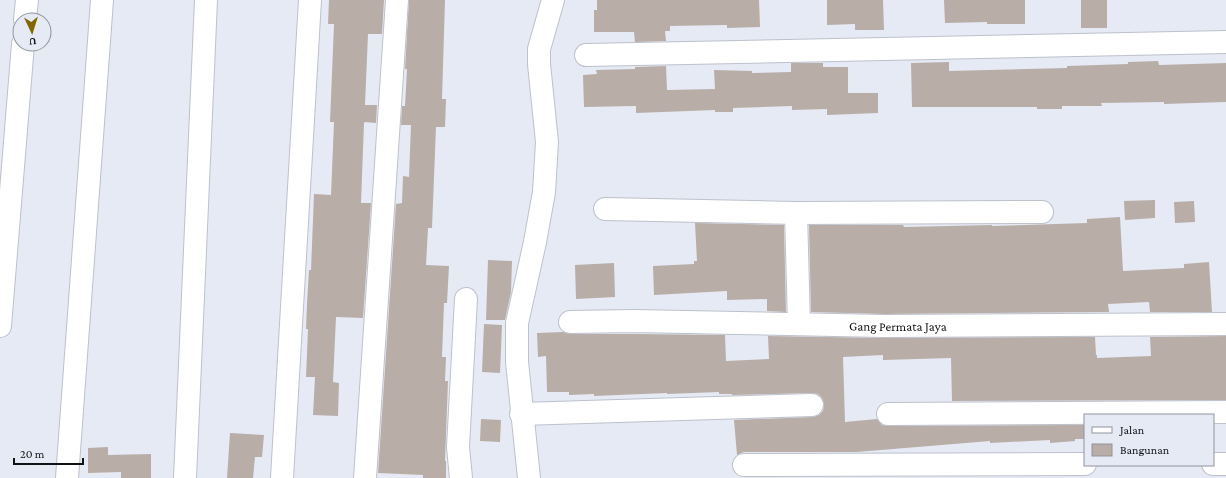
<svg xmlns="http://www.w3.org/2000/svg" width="1226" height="478" viewBox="0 0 1226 478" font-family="'Crimson Pro',serif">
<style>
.building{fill:#b9ada8}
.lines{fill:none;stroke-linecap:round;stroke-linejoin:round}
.minor-casing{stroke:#bcc1cb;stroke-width:24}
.minor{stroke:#fff;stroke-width:22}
.labels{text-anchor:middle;stroke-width:3;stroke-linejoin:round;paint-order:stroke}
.street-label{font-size:13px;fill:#101215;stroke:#e6eaf5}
</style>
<rect width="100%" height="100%" fill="#e6eaf5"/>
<path class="building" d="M329 0H384L382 34H368L365 105H377L376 123 365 122 364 123 361 203H371L363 318 336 317 333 382 339 383 338 416 313 415 315 377H306L308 329H306L307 304 309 270H311L314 194 331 195 334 122H330L334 24H328Z
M409 0H445L442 99H446L445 127H436L432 228H428L426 265 449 266 447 303H444L442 357H446L445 381H448L445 461H446V478H423V475L378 473 396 204 402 203 403 176 409 177 411 125H401L402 106H405L407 69H405Z
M597 0H759L760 27 727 28V25L670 26V31H665L666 41 635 42 634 32H594V10H597Z
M827 0H883L884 30H855V24L827 25Z
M944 0H1025V24H987V22L945 23Z
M1081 0H1107V28H1081Z
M1158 61 1159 65 1226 63V102L1164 104V102L1101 103 1102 106H1062V109H1037V107H912L911 63 949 62V71L1067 68V66L1128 64V62Z
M791 63H823V67H848V93H878V113L827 115V109L792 110V106L733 108V112H715V110L636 113V106L584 107 583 75 597 74 596 70 635 69V67L666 66 667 90 715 89 714 70 752 71V73L791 72Z
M1155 200V218L1125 220 1124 201Z
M1194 201 1195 222 1175 223 1174 202Z
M1120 217 1123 271 1184 268V264L1209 262 1212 312H1150L1149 302 1108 304 1109 312H1107L884 314 811 312 809 225H903L904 227 992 225V226L1087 223V219Z
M695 223 784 225 786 312 767 311V299L727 300V291L654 295 653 266 694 264V261H697Z
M488 260 512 261 511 292 505 320H486Z
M614 263 615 297 576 299 575 265Z
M484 324 502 325 500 373 482 372Z
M563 332 570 334H634L725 335 726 361 769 359 768 336 884 338 1095 337 1096 355H1097V358L1151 356 1150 337 1226 336V400L952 401 951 358 883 360V355L843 357 845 422 877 419 882 425 888 426 1085 425V439H1075V441L1050 443V440L990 443V441L857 452H744L737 455 734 420 813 417 819 415 823 411 824 404 822 398 818 394 812 393 732 395V394H719V392L667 394V393L594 396V394L569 395V392H547L546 356 538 357 537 333Z
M481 419 501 420 500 442 480 441Z
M230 433 264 435 262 457H255L253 478H227Z
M108 447V455L151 454V478H121V472L88 473V448Z"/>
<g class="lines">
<defs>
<g id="minor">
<path d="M25 20 27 0"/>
<path d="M586 55 1226 42"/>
<path d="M605 209 796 213 1042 212"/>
<path d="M796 213 799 324"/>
<path id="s1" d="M570 322 634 321 884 326 1226 324"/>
<path d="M0 326 23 44"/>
<path d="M521 414 812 405"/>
<path d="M888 414 1226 412"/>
<path d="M1213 464H1226"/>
<path d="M744 465 1085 464"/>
<path d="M67 478 102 0"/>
<path d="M185 478 206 0"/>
<path d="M282 478 310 0"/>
<path d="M365 478 397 0"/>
<path d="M461 478 458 447 466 299"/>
<path d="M529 478 517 362V323L535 242 544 192 547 142 539 64V49L553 0"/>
</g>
</defs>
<use href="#minor" class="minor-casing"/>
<use href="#minor" class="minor"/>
</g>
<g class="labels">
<g class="street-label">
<text dy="5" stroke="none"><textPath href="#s1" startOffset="328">Gang Permata Jaya</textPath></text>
</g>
</g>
<rect x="1084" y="414" width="130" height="52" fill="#e6eaf5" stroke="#90949b"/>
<rect x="1092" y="427" width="20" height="6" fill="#ffffff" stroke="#90949b"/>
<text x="1120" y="434" font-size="12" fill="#101215">Jalan</text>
<rect x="1092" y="444" width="20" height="12" fill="#b9ada8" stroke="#90949b"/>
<text x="1120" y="454" font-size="12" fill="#101215">Bangunan</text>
<g transform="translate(32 32) rotate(176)"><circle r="19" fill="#e6eaf5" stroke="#90949b"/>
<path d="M0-3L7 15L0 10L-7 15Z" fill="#826700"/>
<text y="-6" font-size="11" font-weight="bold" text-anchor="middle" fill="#101215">U</text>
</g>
<path d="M14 458v6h69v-6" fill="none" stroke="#101215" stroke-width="2"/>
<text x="20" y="458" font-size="12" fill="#101215" stroke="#e6eaf5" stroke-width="3" paint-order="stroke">20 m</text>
</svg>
